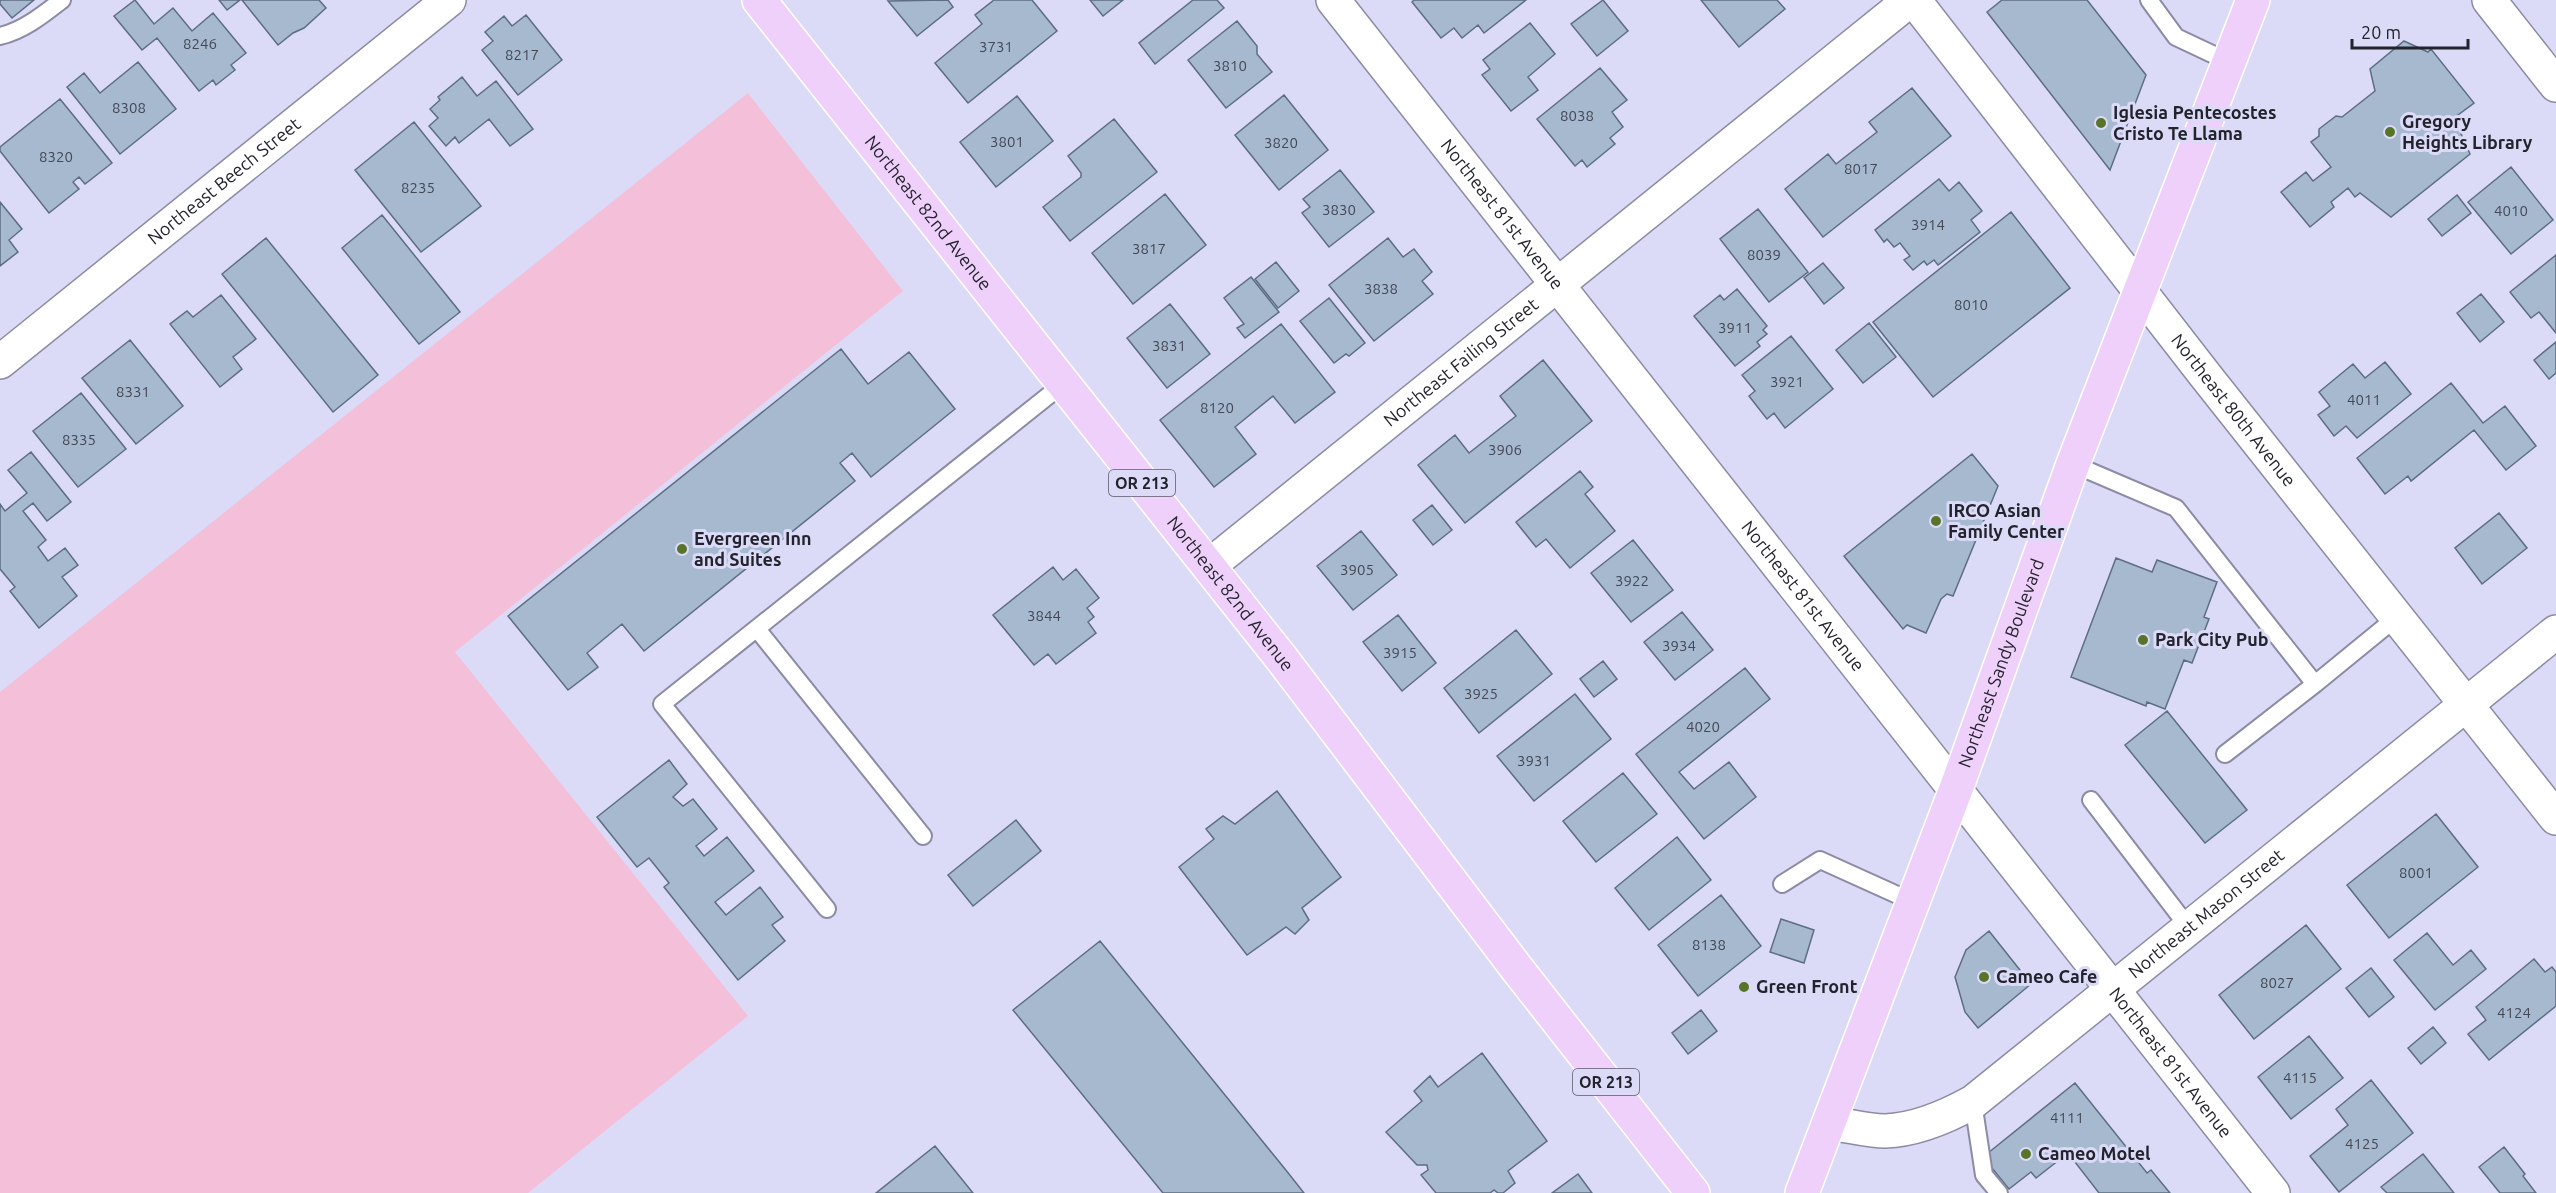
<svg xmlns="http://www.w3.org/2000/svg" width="2556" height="1193" viewBox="0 0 2556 1193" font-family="Ubuntu,sans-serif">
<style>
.green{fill:#f4c0d9}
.building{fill:#a6b9cf;stroke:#5d6e83;stroke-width:1.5}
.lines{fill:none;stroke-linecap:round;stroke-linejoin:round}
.lane-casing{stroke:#8b8ba5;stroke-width:20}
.street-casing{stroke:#8b8ba5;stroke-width:36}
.primary-casing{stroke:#fff;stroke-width:36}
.lane{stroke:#fff;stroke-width:16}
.street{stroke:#fff;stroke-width:33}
.primary{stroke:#eed0fa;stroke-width:33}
.poi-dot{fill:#587429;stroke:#dbdbf8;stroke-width:2}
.labels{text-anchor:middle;stroke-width:6;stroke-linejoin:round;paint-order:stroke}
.number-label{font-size:15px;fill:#444856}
.shield{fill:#dbdbf8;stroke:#5a5a6a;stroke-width:1.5}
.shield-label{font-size:16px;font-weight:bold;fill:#23232d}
.poi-label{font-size:18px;font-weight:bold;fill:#23232d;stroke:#dbdbf8;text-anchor:start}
.street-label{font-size:18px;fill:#23232d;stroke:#dbdbf8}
</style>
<rect width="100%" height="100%" fill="#dbdbf8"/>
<path class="green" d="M748 93 903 291 455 652 748 1016 528 1193H0V692Z"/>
<path class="building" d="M0 0H34L12 18 0 4Z
M135 0 154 24 173 8 192 31 213 13 246 53 231 65 235 70 216 85 213 80 199 91 157 38 142 50 114 16Z
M219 0H240L227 10Z
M242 0H319L326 8 304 28 293 33 278 45Z
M948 0 953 7 917 36 888 1Z
M994 0H1032L1057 31 968 103 935 63 982 24 975 15Z
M1090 0H1123L1103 16Z
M1193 0H1217L1224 8 1155 64 1139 43Z
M1414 0H1526L1484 33 1478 25 1462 38 1454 28 1441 38 1412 2Z
M1603 0 1628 31 1597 56 1571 24Z
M1701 0H1777L1785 9 1739 47Z
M2002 0H2087L2146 75 2110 170 1987 12Z
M526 15 562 60 518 95 482 50 493 41 485 32 504 16 512 26Z
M1237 21 1257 46V54L1272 72 1226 108 1188 60Z
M1530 23 1555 54 1528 77 1538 90 1511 111 1482 75 1490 69 1483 60Z
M2404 41 2428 52 2431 49 2474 103 2454 118 2470 154 2391 217 2360 193 2355 197 2348 188 2331 202 2334 207 2310 227 2281 192 2306 172 2313 181 2331 167 2311 142 2319 136V129L2336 116 2342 117 2375 91 2370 69Z
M138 62 176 109 120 154 67 87 84 73 100 93Z
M1600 68 1627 100 1612 112 1623 127 1610 138 1615 144 1587 167 1582 160 1575 166 1537 119Z
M462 77 477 96 496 81 533 129 510 146 489 119 459 143 455 137 446 146 429 126 438 118 430 109 440 100 438 97Z
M1912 88 1951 136 1823 237 1785 189 1828 154 1836 164 1877 132 1869 122Z
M1284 95 1328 150 1279 190 1235 135Z
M1017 96 1053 141 996 187 960 142Z
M60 99 112 163 85 184 79 177 73 182 79 189 49 213 0 151V147Z
M1114 119 1157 172 1070 241 1043 207 1081 177V173L1068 156Z
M414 122 481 206 421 252 355 170Z
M2511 167 2553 220 2511 254 2468 202Z
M1340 170 1374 212 1329 247 1302 213 1310 207 1303 199Z
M1939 179 1949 191 1959 182 1982 211 1971 220 1980 232 1938 265 1934 260 1927 265 1924 261 1913 270 1904 260 1910 256 1900 243 1894 247 1887 239 1884 242 1875 230Z
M1165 194 1206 245 1133 304 1092 253Z
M2457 195 2471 213 2442 236 2428 219Z
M0 202 22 229 9 240 18 252 0 266Z
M1758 209 1808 272 1769 302 1720 239Z
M2011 212 2070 288 1933 397 1873 322Z
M382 215 460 312 419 344 342 248Z
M266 238 378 375 333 412 222 274Z
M1388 238 1403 257 1414 249 1432 272 1422 281 1433 294 1374 341 1329 285Z
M2556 255V333L2539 312 2531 318 2510 292Z
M1276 262 1299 291 1278 308 1255 279Z
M1823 263 1844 288 1824 304 1804 278Z
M1251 277 1279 312 1245 338 1237 328 1244 324 1224 298Z
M1737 289 1767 326 1763 330 1767 334 1757 342 1760 346 1735 366 1694 316 1720 295 1724 300Z
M2481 294 2504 322 2480 342 2457 313Z
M221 295 256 339 233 357 242 369 220 387 170 324 187 311 193 317Z
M1329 298 1365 343 1349 356 1346 354 1334 363 1300 321Z
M1170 304 1210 354 1167 388 1127 338Z
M1869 323 1896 357 1863 383 1836 350Z
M1281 324 1335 392 1295 423 1273 396 1235 427 1256 454 1214 487 1160 420Z
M1791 336 1833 389 1785 428 1774 413 1767 419 1749 396 1755 391 1742 375Z
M130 340 183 406 136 444 82 378Z
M2556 342V373L2549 379 2534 360Z
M841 349 868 384 909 352 955 409 871 477 852 453 840 463 855 481 644 651 622 624 587 653 598 667 568 690 508 616Z
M1543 360 1592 421 1465 523 1418 465 1455 435 1469 453 1516 416 1500 396Z
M2385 362 2411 394 2357 438 2346 426 2334 436 2318 415 2330 406 2319 392 2353 364 2365 378Z
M2451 383 2483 423 2505 406 2536 446 2506 470 2474 430 2411 481 2408 476 2385 494 2357 458Z
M81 393 126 449 78 487 33 431Z
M31 452 71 502 47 521 33 503 23 511 46 540 38 547 48 561 65 548 78 565 62 577 77 596 39 628 10 591 15 587 0 569V504L5 511 27 493 8 470Z
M1972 454 1998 486 1953 596 1947 594 1941 599 1926 633 1907 625 1903 629 1844 556Z
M1580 471 1593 487 1585 494 1615 531 1570 568 1546 539 1536 547 1516 522Z
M1432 505 1452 530 1433 545 1413 520Z
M2499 513 2527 548 2482 584 2455 548Z
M1361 531 1397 575 1353 610 1317 566Z
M1633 540 1673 590 1631 622 1591 573Z
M2116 558 2152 572 2157 560 2217 582 2204 617 2209 619 2192 663 2184 660 2165 709 2147 702 2146 706 2071 677Z
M1053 567 1063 580 1076 569 1099 598 1087 608 1094 617 1088 622 1096 633 1056 664 1048 654 1034 665 993 615Z
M1682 612 1713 650 1675 680 1644 642Z
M1398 615 1436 663 1402 691 1363 642Z
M1516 630 1552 674 1479 733 1444 688Z
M1603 661 1617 679 1594 697 1580 679Z
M1745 668 1770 699 1679 772 1694 789 1729 762 1756 797 1704 839 1636 754Z
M1575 694 1611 739 1534 801 1497 756Z
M2167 711 2247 810 2205 843 2125 745Z
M669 760 687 784 673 797 683 806 693 799 717 829 696 846 704 856 727 837 754 871 715 902 726 915 760 887 783 917 772 925 785 941 738 980 664 887 669 883 649 858 637 867 597 817Z
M1623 773 1657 814 1596 862 1563 821Z
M1277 791 1341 877 1302 908 1309 920 1295 934 1286 927 1247 955 1179 867 1214 839 1206 829 1223 816 1235 824Z
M2436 814 2478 867 2389 938 2347 885Z
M1016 820 1041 851 973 906 948 875Z
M1677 837 1711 880 1649 930 1615 888Z
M1721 895 1761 946 1698 996 1658 945Z
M1781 919 1814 930 1804 963 1770 952Z
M2306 925 2341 969 2254 1039 2219 995Z
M1989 931 2031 984 1978 1028 1965 1012 1955 977 1966 950Z
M2427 933 2453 965 2471 950 2486 969 2435 1010 2394 960Z
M1100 941 1285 1169 1304 1193H1163L1013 1010Z
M2534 959 2545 972 2552 967 2556 972V1006L2489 1060 2468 1034 2486 1020 2476 1007Z
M2371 968 2394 997 2369 1017 2346 988Z
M1701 1010 1717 1031 1688 1054 1672 1033Z
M2433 1027 2446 1043 2421 1064 2408 1048Z
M2309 1036 2343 1078 2291 1119 2258 1077Z
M1482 1053 1547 1141 1508 1171 1515 1183 1503 1193H1498L1494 1190 1490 1193H1436L1421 1175 1428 1170 1427 1165H1417L1386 1132 1422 1101 1414 1091 1430 1076 1438 1087Z
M2371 1080 2413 1133 2339 1192 2310 1156 2348 1125 2336 1109Z
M2075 1083 2147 1173 2151 1170 2170 1193H2099L2068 1153 2036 1178 2031 1172 2009 1189 1983 1157Z
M935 1146 973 1193H876Z
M2504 1147 2525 1174 2523 1176 2536 1193H2500L2479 1167Z
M2423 1154 2454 1193H2387L2381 1187Z
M1578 1174 1592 1193H1552Z"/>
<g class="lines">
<defs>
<path id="lane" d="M2149 0 2176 37 2229 62
M0 36C23 31 44 14 62 0
M2073 464 2176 508 2315 684 2225 754
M757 629 923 836
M2315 684 2397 617
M2091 800 2189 928
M1782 884 1820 860 1913 902
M827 909 662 704 1063 384
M1973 1102 1984 1175 1999 1193"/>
<g id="street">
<path id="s1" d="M1333 0 2273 1193"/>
<path id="s2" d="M1914 0 2205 375 2556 818"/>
<path d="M2489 0 2556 85"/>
<path id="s3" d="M0 362 449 0"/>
<path id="s4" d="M1209 566 1910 0"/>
<path id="s5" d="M1829 1123C1847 1125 1867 1131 1885 1131 1916 1130 1946 1117 1973 1102L2556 632"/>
</g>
<g id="primary">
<path id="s6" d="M759 0 1282 659 1518 970 1693 1193"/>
<path id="s7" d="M1802 1193 1956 789 2073 464 2253 0"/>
</g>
</defs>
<use href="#lane" class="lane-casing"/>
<use href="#street" class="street-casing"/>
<use href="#primary" class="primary-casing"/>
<use href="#lane" class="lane"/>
<use href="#street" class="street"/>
<use href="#primary" class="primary"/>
</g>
<g class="poi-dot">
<circle cx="2101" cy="123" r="6"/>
<circle cx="2390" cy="132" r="6"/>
<circle cx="1936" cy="521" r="6"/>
<circle cx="682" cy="549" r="6"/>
<circle cx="2143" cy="640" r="6"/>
<circle cx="1984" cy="977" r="6"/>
<circle cx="1744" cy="987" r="6"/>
<circle cx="2026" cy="1154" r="6"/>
</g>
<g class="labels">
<g class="number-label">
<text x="200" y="49">8246</text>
<text x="996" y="52">3731</text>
<text x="522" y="60">8217</text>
<text x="1230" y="71">3810</text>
<text x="129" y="113">8308</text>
<text x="1577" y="121">8038</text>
<text x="1007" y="147">3801</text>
<text x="1281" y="148">3820</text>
<text x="56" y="162">8320</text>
<text x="1861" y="174">8017</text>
<text x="418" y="193">8235</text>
<text x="1339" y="215">3830</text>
<text x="2511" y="216">4010</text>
<text x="1928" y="230">3914</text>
<text x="1149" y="254">3817</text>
<text x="1764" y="260">8039</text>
<text x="1381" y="294">3838</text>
<text x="1971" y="310">8010</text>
<text x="1735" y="333">3911</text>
<text x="1169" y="351">3831</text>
<text x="1787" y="387">3921</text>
<text x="133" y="397">8331</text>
<text x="2364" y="405">4011</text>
<text x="1217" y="413">8120</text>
<text x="79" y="445">8335</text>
<text x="1505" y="455">3906</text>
<text x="1357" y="575">3905</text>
<text x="1632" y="586">3922</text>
<text x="1044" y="621">3844</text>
<text x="1679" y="651">3934</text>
<text x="1400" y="658">3915</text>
<text x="1481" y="699">3925</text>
<text x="1703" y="732">4020</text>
<text x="1534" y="766">3931</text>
<text x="2416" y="878">8001</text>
<text x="1709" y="950">8138</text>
<text x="2277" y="988">8027</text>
<text x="2514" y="1018">4124</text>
<text x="2300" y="1083">4115</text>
<text x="2067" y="1123">4111</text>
<text x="2362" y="1149">4125</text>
</g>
<g class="shield">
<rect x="1109" y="470" width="66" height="26" rx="4.5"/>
<rect x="1573" y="1069" width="66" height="26" rx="4.5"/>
</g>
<g class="shield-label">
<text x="1142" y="489">OR 213</text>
<text x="1606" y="1088">OR 213</text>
</g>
<g class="poi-label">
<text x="2113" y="119">Iglesia Pentecostes<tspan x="2113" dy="21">Cristo Te Llama</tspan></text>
<text x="2402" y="128">Gregory<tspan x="2402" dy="21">Heights Library</tspan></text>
<text x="1948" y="517">IRCO Asian<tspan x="1948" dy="21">Family Center</tspan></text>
<text x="694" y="545">Evergreen Inn<tspan x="694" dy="21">and Suites</tspan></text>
<text x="2155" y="646">Park City Pub</text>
<text x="1996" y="983">Cameo Cafe</text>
<text x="1756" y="993">Green Front</text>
<text x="2038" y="1160">Cameo Motel</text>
</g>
<g class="street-label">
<text dy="6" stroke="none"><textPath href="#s3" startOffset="288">Northeast Beech Street</textPath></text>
<text dy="6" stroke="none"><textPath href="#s6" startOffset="272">Northeast 82nd Avenue</textPath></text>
<text dy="6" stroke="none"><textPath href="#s1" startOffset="273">Northeast 81st Avenue</textPath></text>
<text dy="6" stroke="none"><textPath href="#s4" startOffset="324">Northeast Failing Street</textPath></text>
<text dy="6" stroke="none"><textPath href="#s2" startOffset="520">Northeast 80th Avenue</textPath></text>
<text dy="6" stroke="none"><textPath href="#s6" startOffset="758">Northeast 82nd Avenue</textPath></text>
<text dy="6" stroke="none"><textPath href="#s1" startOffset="759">Northeast 81st Avenue</textPath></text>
<text dy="6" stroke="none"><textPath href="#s7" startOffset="566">Northeast Sandy Boulevard</textPath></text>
<text dy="6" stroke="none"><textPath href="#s5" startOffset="450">Northeast Mason Street</textPath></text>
<text dy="6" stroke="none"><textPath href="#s1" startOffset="1353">Northeast 81st Avenue</textPath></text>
</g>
</g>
<path d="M2352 39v9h116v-9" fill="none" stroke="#23232d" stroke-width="3"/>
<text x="2361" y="39" font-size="18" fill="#23232d" stroke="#dbdbf8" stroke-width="4.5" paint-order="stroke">20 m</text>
</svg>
